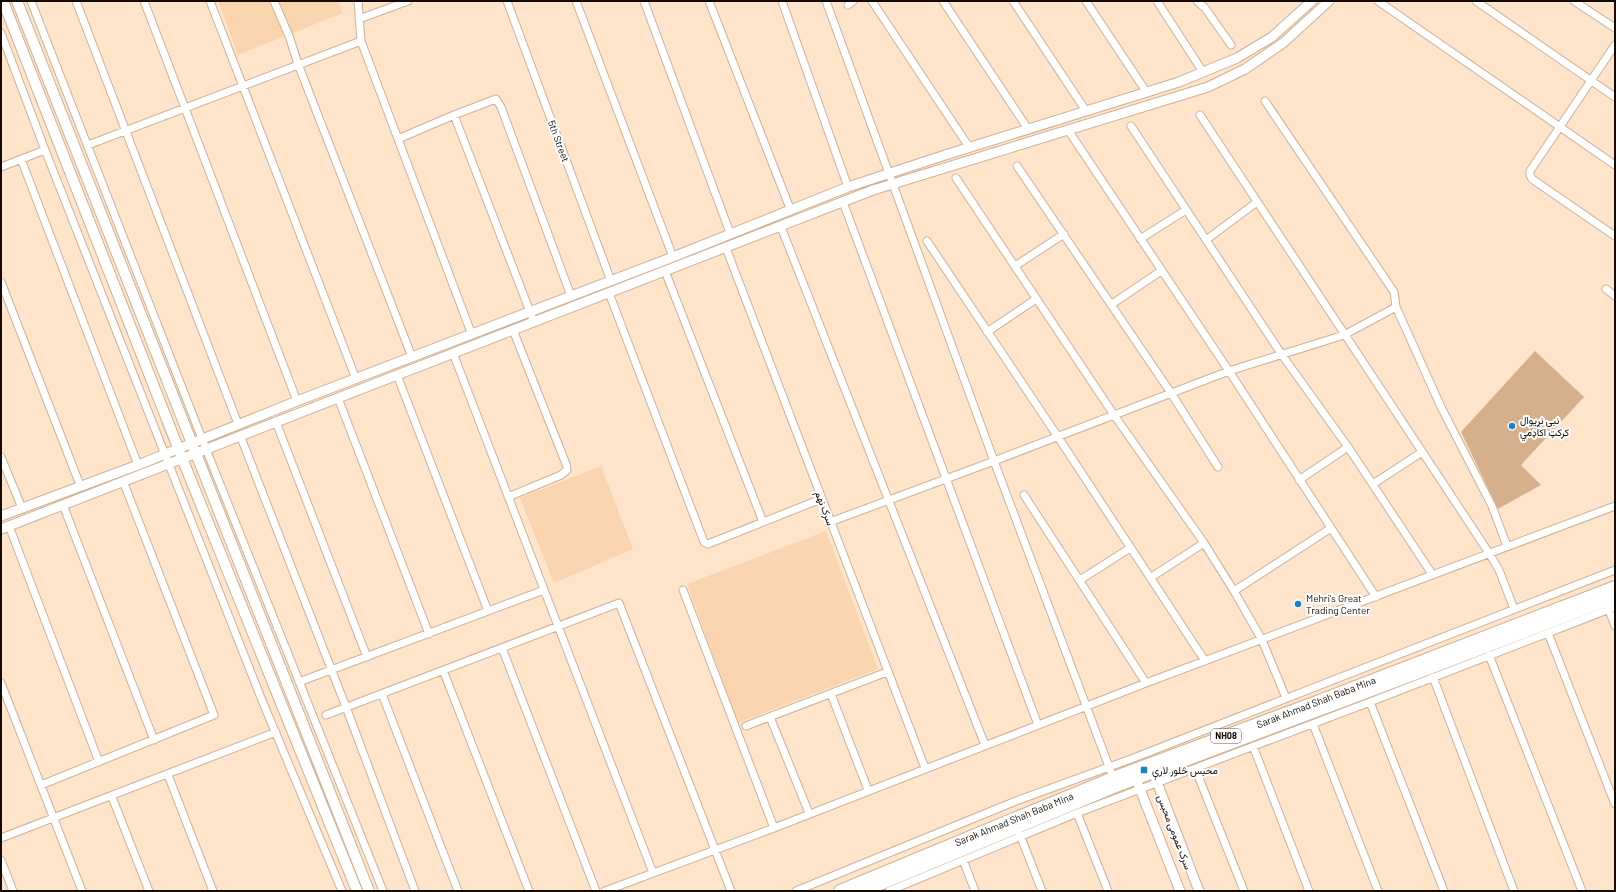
<svg xmlns="http://www.w3.org/2000/svg" width="1616" height="892" viewBox="0 0 1616 892" font-family="Barlow,Vazirmatn,sans-serif">
<style>
.built{fill:#fad4ae}
.green{fill:#d5b08b}
.lines{fill:none;stroke-linecap:round;stroke-linejoin:round}
.minor-casing{stroke:#cfb091;stroke-width:9}
.tertiary-casing{stroke:#cfb091;stroke-width:11}
.secondary-casing{stroke:#cfb091;stroke-width:12}
.trunk-casing{stroke:#cfb091;stroke-width:14}
.minor{stroke:#fff;stroke-width:7}
.tertiary{stroke:#fff;stroke-width:9}
.secondary{stroke:#fff;stroke-width:10}
.trunk{stroke:#fff;stroke-width:12}
.poi-dot{fill:#1b81cc;stroke:#fff;stroke-width:1.5}
.labels{text-anchor:middle;stroke-width:4;stroke-linejoin:round;paint-order:stroke}
.shield{fill:#fff;stroke:#5a544e;stroke-width:1}
.shield-label{font-size:9px;font-weight:bold;fill:#140a02}
.street-label{font-size:10px;fill:#140a02;stroke:#fff}
.poi-label{font-size:10px;fill:#140a02;stroke:#fff;text-anchor:start}
</style>
<rect width="100%" height="100%" fill="#fee4ca"/>
<path class="built" d="M218 1H338L343 13 238 55Z
M601 466 633 549 554 583 520 498Z
M826 531 878 669 738 723 687 584Z"/>
<path class="green" d="M1535 351 1584 397 1521 465 1541 485 1498 509 1461 432Z"/>
<g class="lines">
<defs>
<path id="minor" d="M31 1 206 449 383 891
M76 1 238 424
M144 1 297 401
M210 1 356 379
M274 1 289 36 298 64 412 357
M358 1 361 41 472 335
M507 1 611 281
M576 1 673 257
M644 1 730 233
M709 1 791 211
M782 1 848 187
M826 1 994 461 1114 780
M872 1 969 147
M943 1 1028 129
M1013 1 1086 111
M1086 1 1147 93
M1157 1 1203 72
M1197 1 1205 8 1231 45
M1378 1 1615 165
M1476 1 1615 97
M1574 1 1615 28
M848 5 853 1
M359 19 408 1
M1 33 45 150 261 698 342 891
M1615 45 1530 171V175L1532 179 1615 236
M1265 101 1394 292 1396 307 1441 407 1492 506 1507 546
M454 115 534 322
M1200 115 1489 553 1499 570 1514 609
M1131 126 1282 355 1348 447 1432 574
M1068 130 1229 371 1376 597
M398 139 454 115 496 99 501 107 571 296
M88 145 361 41
M21 159 138 465
M1017 166 1171 393 1218 467
M1 167 45 150
M956 178 1114 415 1204 543 1234 591 1262 640 1286 698
M843 202 1038 725
M781 227 985 745
M1140 239 1186 210
M1206 240 1257 202
M927 241 1058 437 1205 661
M726 248 925 768
M1015 266 1064 234
M665 271 763 522
M1 282 80 485
M1606 289 1615 296
M609 293 704 542 708 544 821 499
M1112 304 1161 271
M987 332 1036 299
M453 353 653 873
M397 375 488 611
M338 398 429 634
M276 422 367 657
M240 435 346 707 415 891
M1 457 22 508
M1299 480 1348 447
M1373 484 1422 452
M1024 495 1146 683
M508 497 561 475 567 470 566 464 513 330
M63 505 154 740
M830 522 994 461 1229 371 1344 335 1396 307
M9 526 99 762
M1150 578 1204 543
M1080 580 1130 548
M683 590 774 828
M1234 591 1331 528
M1607 605 1615 626
M1548 633 1615 804
M502 648 596 891
M1489 655 1582 891
M443 670 529 891
M1433 677 1514 891
M299 682 544 590
M1 683 82 891
M382 694 458 891
M831 694 868 790
M1370 702 1444 891
M326 715 619 603 731 891
M770 717 809 813
M1313 724 1378 891
M746 726 887 672
M1253 746 1309 891
M1195 768 1244 891
M168 775 213 891
M41 785 214 715 123 481
M112 797 149 891
M1077 813 1108 891
M1020 835 1042 891
M1 838 276 732
M1 860 13 891
M963 860 975 891
M605 891 774 828 1146 683 1615 506
M796 891 1016 801 1131 759 1615 570
M889 891 1077 813 1370 702 1615 607"/>
<path id="tertiary" d="M1 516 138 465 297 401 673 257 848 187 942 156 1179 82 1237 58 1272 37 1312 1
M1 529 873 190 1208 87 1245 69 1283 43 1329 1
M1153 772 1199 891
M1136 779 1180 891"/>
<path id="secondary" d="M3 1 182 458 357 891
M17 1 369 891"/>
<path id="trunk" d="M840 891 1113 778 1319 701 1615 587
M863 891 1116 786 1401 679 1615 597"/>
</defs>
<use href="#minor" class="minor-casing"/>
<use href="#tertiary" class="tertiary-casing"/>
<use href="#secondary" class="secondary-casing"/>
<use href="#trunk" class="trunk-casing"/>
<use href="#minor" class="minor"/>
<use href="#tertiary" class="tertiary"/>
<use href="#secondary" class="secondary"/>
<use href="#trunk" class="trunk"/>
</g>
<g class="poi-dot">
<circle cx="1512" cy="426" r="4"/>
<circle cx="1298" cy="604" r="4"/>
<rect x="1140" y="766" width="8" height="8" rx="2"/>
</g>
<g class="labels">
<rect class="shield" x="1211" y="729" width="30" height="14" rx="3"/>
<g class="shield-label">
<text x="1226" y="739">NH08</text>
</g>
<g class="street-label">
<text transform="translate(559 141) rotate(70)" y="4">5th Street</text>
<text transform="translate(825 508) rotate(69)" y="4">سرک نهم</text>
<text transform="translate(1316 702) rotate(-21)" y="4">Sarak Ahmad Shah Baba Mina</text>
<text transform="translate(1014 819) rotate(-22)" y="4">Sarak Ahmad Shah Baba Mina</text>
<text transform="translate(1175 832) rotate(69)" y="4">سرک عمومی محبس</text>
</g>
<g class="poi-label">
<text x="1520" y="424">نبی نړیوال<tspan x="1520" dy="12">کرکټ اکاډمي</tspan></text>
<text x="1306" y="602">Mehri's Great<tspan x="1306" dy="12">Trading Center</tspan></text>
<text x="1152" y="774">محبس څلور لارې</text>
</g>
</g>
<rect width="1616" height="892" fill="none" stroke="#140a02" stroke-width="4"/>
</svg>
